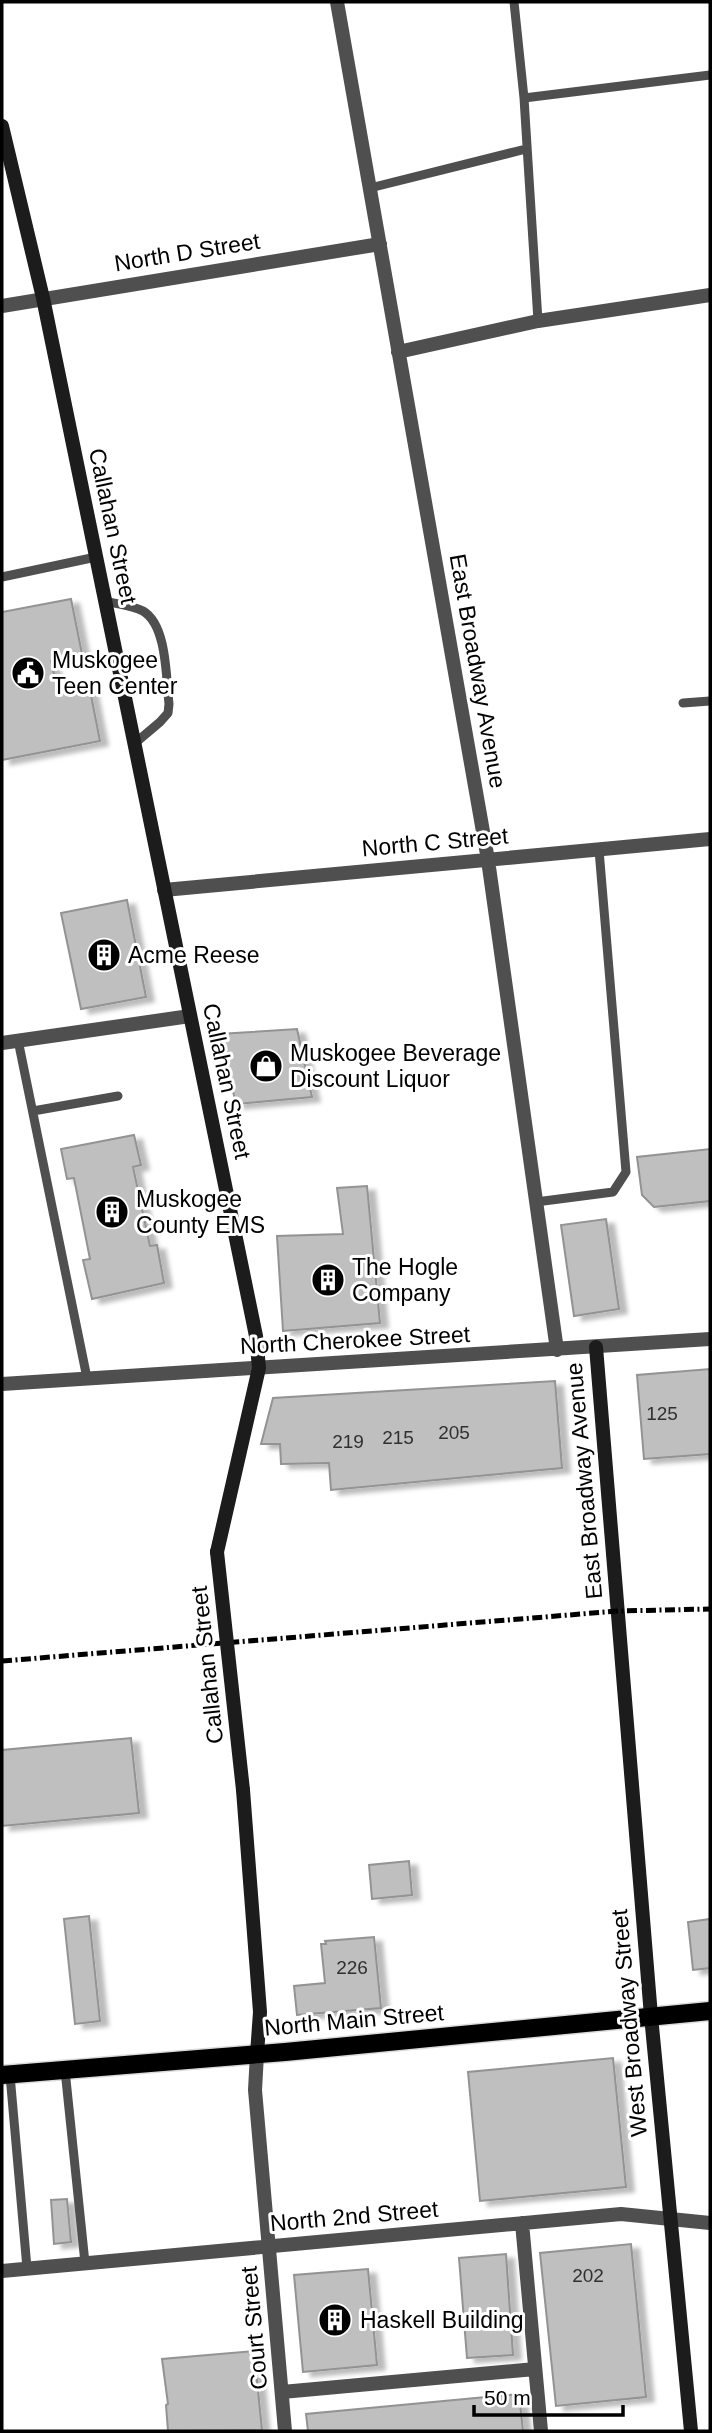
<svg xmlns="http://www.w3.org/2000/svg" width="712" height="2433" viewBox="0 0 712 2433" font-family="Helvetica,sans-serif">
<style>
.building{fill:#bfbfbf;stroke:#939393;stroke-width:2;filter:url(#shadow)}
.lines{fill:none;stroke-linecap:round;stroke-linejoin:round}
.primary-casing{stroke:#dbdbdb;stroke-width:21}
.lane{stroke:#4f4f4f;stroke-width:9}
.street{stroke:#4f4f4f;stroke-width:14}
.secondary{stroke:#1c1c1c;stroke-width:14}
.primary{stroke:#000;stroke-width:18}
.rail{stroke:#000;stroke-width:5;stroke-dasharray:10 3.5 2 3.5;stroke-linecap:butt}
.secondary-bridge{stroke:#1c1c1c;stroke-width:14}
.labels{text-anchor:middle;stroke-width:6;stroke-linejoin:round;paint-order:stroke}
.number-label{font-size:19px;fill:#303030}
.street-label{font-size:23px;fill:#000;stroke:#fff}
.poi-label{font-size:23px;fill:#000;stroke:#fff;text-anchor:start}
</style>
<defs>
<filter id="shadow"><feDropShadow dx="8" dy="4.5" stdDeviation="2" flood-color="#0004"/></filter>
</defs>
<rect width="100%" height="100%" fill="#fff"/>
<path class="building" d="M71 599 82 654 51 661 58 691 89 685 100 741 2 760V612Z
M127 900 146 997 81 1009 61 913Z
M297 1029 312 1097 236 1104 219 1034Z
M134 1135 141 1165 133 1167 150 1246 157 1245 164 1283 92 1299 83 1260 90 1259 74 1178 67 1179 61 1149Z
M710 1149V1201L654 1207 642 1195 637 1157Z
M367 1186 380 1323 283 1331 277 1236 343 1234 337 1188Z
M606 1219 619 1309 574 1316 561 1225Z
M710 1369V1454L644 1459 637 1375Z
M555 1381 562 1468 331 1490 329 1463 281 1464 280 1444H261L273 1398Z
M131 1738 139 1813 2 1826V1750Z
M409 1861 412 1895 372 1899 369 1865Z
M89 1916 100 2021 75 2024 64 1919Z
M710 1919V1968L693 1970 688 1922Z
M374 1937 381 2008 297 2015 294 1986 325 1983 321 1944H326L325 1941Z
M613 2058 626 2187 480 2201 468 2072Z
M67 2199 71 2242 54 2244 51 2200Z
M631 2244 646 2397 556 2406 540 2253Z
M506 2254 513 2355 467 2358 459 2258Z
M368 2269 377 2365 303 2372 294 2275Z
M254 2351 262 2430 168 2431 166 2405 168 2404 162 2359Z
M519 2394 523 2431H308L306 2414Z"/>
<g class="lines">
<defs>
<path id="primary" d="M2 2075 285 2052 710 2011"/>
</defs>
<use href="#primary" class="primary-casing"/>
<path class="lane" d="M514 2 524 98 538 321
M524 98 710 75
M370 188 526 149
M2 577 96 557
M105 601C116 604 132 605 143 611 167 625 166 677 169 704L168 713 160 722 134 744
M683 703 710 701
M18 1040 87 1378
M33 1111 118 1096
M536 1202 613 1192 626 1172 599 850
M65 2070 85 2263
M10 2075 27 2268"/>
<path class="street" d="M337 2 488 860 557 1350
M2 306 380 244
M398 352 538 321 710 295
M164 890 710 839
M2 1043 190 1016
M2 1384 710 1339
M257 2054 255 2090 285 2431
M522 2223 541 2431
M2 2271 621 2214 710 2223
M282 2392 535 2369"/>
<path class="secondary" d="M2 126 43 298 256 1336 259 1368 217 1552
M596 1347 651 2016 691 2431
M243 1790 260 2012 257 2054"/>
<use href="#primary" class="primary"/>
<path class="rail" d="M2 1661 618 1611 710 1609"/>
<path class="secondary-bridge" d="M217 1552 243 1790"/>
</g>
<defs>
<symbol id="civic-disc" viewBox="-11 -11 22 22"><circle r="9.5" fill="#000" stroke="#fff"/><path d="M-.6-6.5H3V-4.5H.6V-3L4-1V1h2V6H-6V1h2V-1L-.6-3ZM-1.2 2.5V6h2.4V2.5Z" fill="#fff"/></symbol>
<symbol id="building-disc" viewBox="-11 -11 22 22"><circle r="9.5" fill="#000" stroke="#fff"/><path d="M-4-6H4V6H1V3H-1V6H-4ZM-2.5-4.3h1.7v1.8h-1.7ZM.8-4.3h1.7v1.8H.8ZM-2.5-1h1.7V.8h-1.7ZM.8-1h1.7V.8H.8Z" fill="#fff"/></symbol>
<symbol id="shop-disc" viewBox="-11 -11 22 22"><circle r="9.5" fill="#000" stroke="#fff"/><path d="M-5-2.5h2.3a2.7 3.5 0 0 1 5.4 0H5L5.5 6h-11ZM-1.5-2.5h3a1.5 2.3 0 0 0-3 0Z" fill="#fff"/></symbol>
</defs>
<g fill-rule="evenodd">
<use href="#civic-disc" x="9" y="654" width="38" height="38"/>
<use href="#building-disc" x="85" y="936" width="38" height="38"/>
<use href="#shop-disc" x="247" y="1047" width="38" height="38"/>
<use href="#building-disc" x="93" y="1193" width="38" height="38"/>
<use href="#building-disc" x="309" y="1261" width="38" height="38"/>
<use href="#building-disc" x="316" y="2301" width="38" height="38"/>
</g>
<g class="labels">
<g class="number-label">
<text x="662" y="1420">125</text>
<text x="454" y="1439">205</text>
<text x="398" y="1444">215</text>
<text x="348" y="1448">219</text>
<text x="352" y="1974">226</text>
<text x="588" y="2282">202</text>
</g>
<g class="street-label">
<text transform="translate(187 252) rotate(-9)" y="8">North D Street</text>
<text transform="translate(113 526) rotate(78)" y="8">Callahan Street</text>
<text transform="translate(478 671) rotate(80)" y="8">East Broadway Avenue</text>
<text transform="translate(435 842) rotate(-5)" y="8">North C Street</text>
<text transform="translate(227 1081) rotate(78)" y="8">Callahan Street</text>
<text transform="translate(355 1340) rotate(-3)" y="8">North Cherokee Street</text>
<text transform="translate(584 1481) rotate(-95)" y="8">East Broadway Avenue</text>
<text transform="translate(207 1665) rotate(-96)" y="8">Callahan Street</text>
<text transform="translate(354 2020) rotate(-5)" y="8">North Main Street</text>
<text transform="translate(629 2023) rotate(-95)" y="8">West Broadway Street</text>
<text transform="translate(354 2216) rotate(-5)" y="8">North 2nd Street</text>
<text transform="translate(254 2328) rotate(-95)" y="8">Court Street</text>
</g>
<g class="poi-label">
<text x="52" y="668">Muskogee<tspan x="52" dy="26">Teen Center</tspan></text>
<text x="128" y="963">Acme Reese</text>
<text x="290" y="1061">Muskogee Beverage<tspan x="290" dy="26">Discount Liquor</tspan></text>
<text x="136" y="1207">Muskogee<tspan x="136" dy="26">County EMS</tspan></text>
<text x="352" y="1275">The Hogle<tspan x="352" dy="26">Company</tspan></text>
<text x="360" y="2328">Haskell Building</text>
</g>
</g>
<rect width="712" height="2433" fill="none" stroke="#000000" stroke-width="7"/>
<path d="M474 2405v10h149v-10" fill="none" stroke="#000000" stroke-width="3.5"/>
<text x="484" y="2405" font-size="21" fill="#000000" stroke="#ffffff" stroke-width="5" paint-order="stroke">50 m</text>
</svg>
